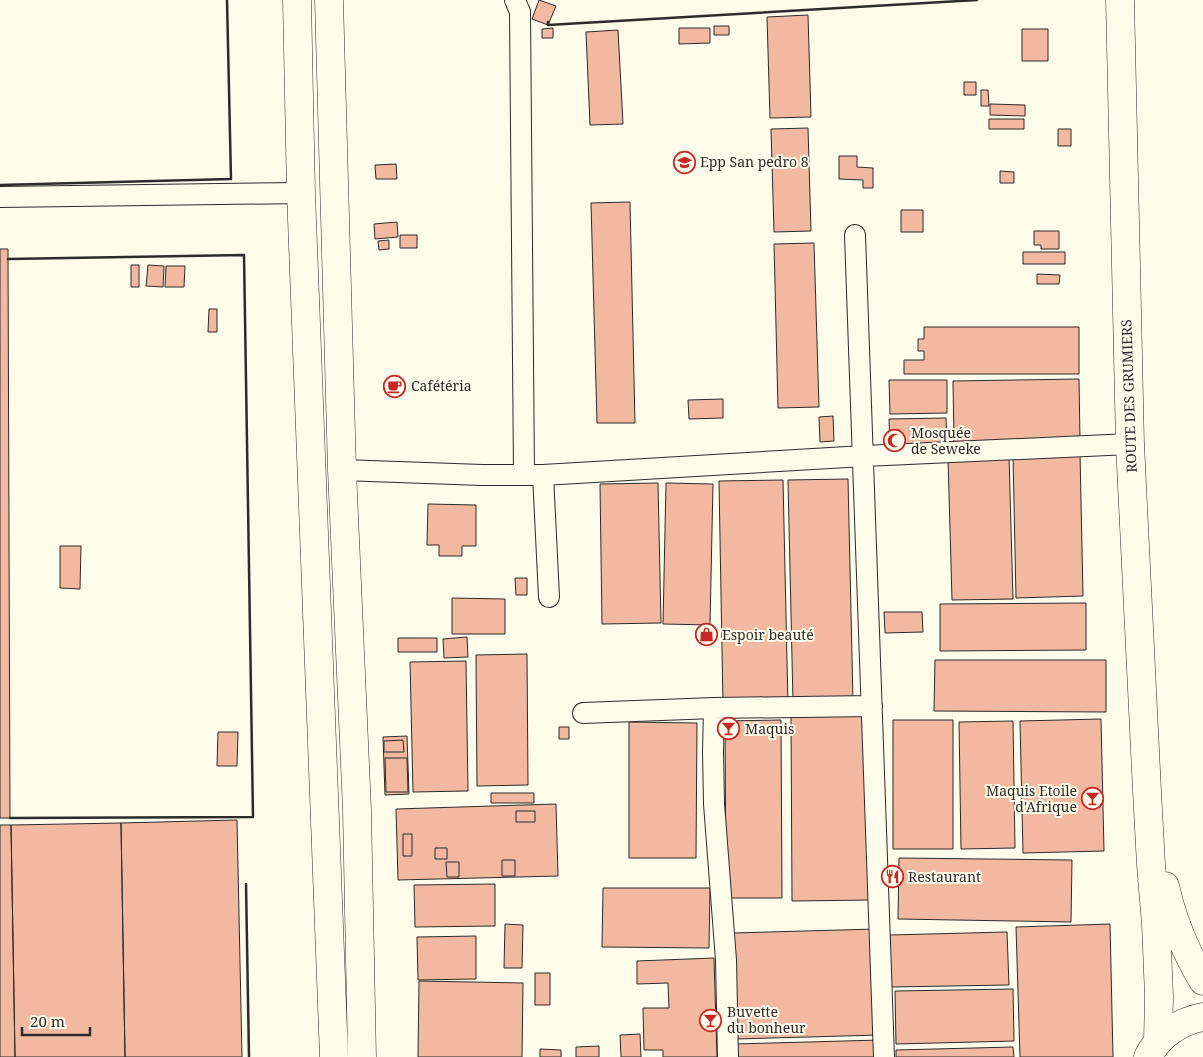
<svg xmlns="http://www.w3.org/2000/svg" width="1203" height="1057" viewBox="0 0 1203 1057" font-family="'Noto Serif',serif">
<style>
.building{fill:#f2b8a0;stroke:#2b2b2b}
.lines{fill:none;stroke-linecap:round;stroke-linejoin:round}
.street-casing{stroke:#2b2b2b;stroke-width:22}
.secondary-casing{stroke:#2b2b2b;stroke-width:29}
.street{stroke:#fdfbea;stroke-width:20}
.secondary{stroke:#fdfbea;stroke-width:28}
.wall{stroke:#2b2b2b;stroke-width:2.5}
.labels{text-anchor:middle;stroke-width:4;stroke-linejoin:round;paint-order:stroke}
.poi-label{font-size:14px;fill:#2b2b2b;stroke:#fdfbea;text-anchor:start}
.street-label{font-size:14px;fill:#2b2b2b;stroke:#fdfbea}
</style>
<rect width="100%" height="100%" fill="#fdfbea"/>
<path class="building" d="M539 0 556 6 548 25 532 19Z
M808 15 811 117 770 118 767 17Z
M714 26H729V35H714Z
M553 28V38H542V29Z
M679 28H710V43L679 44Z
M1022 29H1048V61H1022Z
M618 30 623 124 590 125 586 32Z
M964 82H976V95H964Z
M981 90H988L989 106H981Z
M990 104 1025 105V116L990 115Z
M989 119H1024V129H989Z
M808 128 811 231 774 232 771 129Z
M1058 129H1071V146H1058Z
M839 156H857V167L873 168V188H863V180L839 179Z
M396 164 397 179H376L375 165Z
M1000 171 1014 172V183H1000Z
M630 202 635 423H597L591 203Z
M901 210H923V232H901Z
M397 222 398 237 375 239 374 224Z
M1034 231H1059V249H1041V245H1034Z
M400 235H417V248H400Z
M389 240V249L379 250 378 241Z
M814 243 819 407 778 408 774 244Z
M0 249H8L10 818H0Z
M1023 252H1065V264H1023Z
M131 265H139V287H131Z
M148 265 164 266 163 287 146 286Z
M166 266H185L184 287H165Z
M1037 274 1060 275 1059 284H1037Z
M209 309H217V332H208Z
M924 327H1079V374H904V360H924V351H918V339H924Z
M1079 379 1080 440 954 442 953 381Z
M889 380H947V413L890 414Z
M723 399V418L689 419 688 400Z
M833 416 834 441 820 442 819 417Z
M946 418 947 447 890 448 889 419Z
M1080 453 1083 596 1016 598 1013 454Z
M1009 456 1013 599 952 600 948 458Z
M848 479 853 702 793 703 788 480Z
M783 480 788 705 723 706 719 481Z
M658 483 661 623 602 624 600 484Z
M666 483 713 484 710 625 663 624Z
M428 504 476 505V546H462V556H439V545H427Z
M60 546H81L80 589 60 588Z
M515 578H527V595H516Z
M452 598 505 599V634H452Z
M1086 603V650L940 651V604Z
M884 612H922L923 632 885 633Z
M467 637 468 657 444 658 443 639Z
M398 638H437V652H398Z
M527 654 528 785 477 786 476 655Z
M935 660H1106V712L934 711Z
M466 661 468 791 413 792 410 662Z
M791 716H870L872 900 792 901Z
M1101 719 1104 851 1023 853 1020 721Z
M781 720 782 898H726L725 721Z
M893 720H953V849H893Z
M1013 721 1015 848 961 849 959 722Z
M629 722 697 723 696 858H629Z
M559 727H569V739H559Z
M218 732H238L237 766H217Z
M407 736 409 794 385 795 383 737Z
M403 740 404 752H384V741Z
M385 758H407L408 792H386Z
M491 793H534V803H491Z
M556 804 558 876 398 880 396 809Z
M516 811H535V822H516Z
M237 820 242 1057H125L121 823Z
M121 823 125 1057H15L11 825Z
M0 825H11L15 1057H0Z
M403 834H412V856H403Z
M435 848H447V859H435Z
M899 858 1072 860 1071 922 898 919Z
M502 860H515V876H502Z
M446 862H459V877H447Z
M495 884V926L415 927 414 885Z
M603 888H710L709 948 602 947Z
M505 924 523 925 522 968H504Z
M1110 924 1113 1057H1020L1016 927Z
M876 929 880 1035 736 1039 733 933Z
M1007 932 1009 985 891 987 890 935Z
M476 936V979L418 980 417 937Z
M714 958 717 1057H663V1050H644L643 1008H669L668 983 637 984V961Z
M535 973H550V1005H535Z
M419 981 523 983 522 1057H418Z
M1013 989 1014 1041 896 1044 895 991Z
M640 1034 641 1057H621L620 1035Z
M880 1040 881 1057H735V1044Z
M599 1046V1057H576V1047Z
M1013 1047 1014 1057H896V1050Z
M540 1049 561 1050V1057H540Z"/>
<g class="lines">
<defs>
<path id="street" d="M515 0 520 12 524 474
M0 197 301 193
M855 235 884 1057
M342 470 482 475H543L864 456 1130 444
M543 475 549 597
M714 708 713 752 714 804 726 960 728 1057
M583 713 714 708 872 706"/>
<path id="secondary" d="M297 0 301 193 334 1057
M329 0 342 470 357 810 362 1057
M1120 0 1130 444 1147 791 1151 865 1156 924 1159 996 1158 1041
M1165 886C1172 919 1186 952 1203 981
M1148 1057C1158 1036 1180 1021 1203 1017"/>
</defs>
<use href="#street" class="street-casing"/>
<use href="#secondary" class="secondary-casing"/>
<use href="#street" class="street"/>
<use href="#secondary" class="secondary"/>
<path class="wall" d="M548 22V25L977 0
M0 185 231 179 227 0
M8 259 244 255 253 817 10 818
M246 884 249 1057"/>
</g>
<defs>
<symbol id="school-ring" viewBox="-11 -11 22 22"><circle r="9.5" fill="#fdfbea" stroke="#c62828" stroke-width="1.5"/><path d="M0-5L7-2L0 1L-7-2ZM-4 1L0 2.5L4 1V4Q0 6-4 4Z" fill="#c62828"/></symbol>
<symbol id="cafe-ring" viewBox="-11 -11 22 22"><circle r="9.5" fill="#fdfbea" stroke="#c62828" stroke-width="1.5"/><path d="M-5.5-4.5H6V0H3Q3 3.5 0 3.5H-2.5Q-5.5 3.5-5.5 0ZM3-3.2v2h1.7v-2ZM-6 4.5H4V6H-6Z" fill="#c62828"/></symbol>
<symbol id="mosque-ring" viewBox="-11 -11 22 22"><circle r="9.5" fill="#fdfbea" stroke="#c62828" stroke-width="1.5"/><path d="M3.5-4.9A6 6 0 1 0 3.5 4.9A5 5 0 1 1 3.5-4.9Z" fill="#c62828"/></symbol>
<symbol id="shop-ring" viewBox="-11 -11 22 22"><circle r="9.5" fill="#fdfbea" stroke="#c62828" stroke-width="1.5"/><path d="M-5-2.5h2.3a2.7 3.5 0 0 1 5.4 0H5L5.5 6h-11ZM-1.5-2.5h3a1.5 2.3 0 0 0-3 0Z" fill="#c62828"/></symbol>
<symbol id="bar-ring" viewBox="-11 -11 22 22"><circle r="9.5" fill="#fdfbea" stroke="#c62828" stroke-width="1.5"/><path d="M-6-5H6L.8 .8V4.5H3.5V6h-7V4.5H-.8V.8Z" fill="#c62828"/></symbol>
<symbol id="restaurant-ring" viewBox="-11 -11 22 22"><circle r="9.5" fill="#fdfbea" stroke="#c62828" stroke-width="1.5"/><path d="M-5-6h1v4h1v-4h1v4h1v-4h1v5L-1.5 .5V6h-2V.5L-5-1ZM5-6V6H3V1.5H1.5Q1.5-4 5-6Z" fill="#c62828"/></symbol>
</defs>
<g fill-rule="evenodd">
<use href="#school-ring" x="672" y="150" width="25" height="25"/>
<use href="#cafe-ring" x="382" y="374" width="25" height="25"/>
<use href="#mosque-ring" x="882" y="428" width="25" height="25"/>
<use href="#shop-ring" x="694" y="622" width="25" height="25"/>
<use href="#bar-ring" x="716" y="716" width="25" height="25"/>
<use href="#bar-ring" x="1080" y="786" width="25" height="25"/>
<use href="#restaurant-ring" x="880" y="864" width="25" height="25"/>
<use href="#bar-ring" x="698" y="1008" width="25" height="25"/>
</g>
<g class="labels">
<g class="poi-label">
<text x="700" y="167">Epp San pedro 8</text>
<text x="411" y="391">Cafétéria</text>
<text x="911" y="438">Mosquée<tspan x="911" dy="16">de Seweke</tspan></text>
<text x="722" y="640">Espoir beauté</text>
<text x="745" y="734">Maquis</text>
<text x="1077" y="796" text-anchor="end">Maquis Etoile<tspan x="1077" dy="16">d'Afrique</tspan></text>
<text x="908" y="882">Restaurant</text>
<text x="727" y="1017">Buvette<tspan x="727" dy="16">du bonheur</tspan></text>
</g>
<g class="street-label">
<text transform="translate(1129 396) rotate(-92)" y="5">ROUTE DES GRUMIERS</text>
</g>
</g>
<path d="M22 1027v8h68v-8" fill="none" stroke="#2b2b2b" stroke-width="2.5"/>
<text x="30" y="1027" font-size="15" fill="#2b2b2b" stroke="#fdfbea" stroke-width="4" paint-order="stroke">20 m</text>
</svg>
